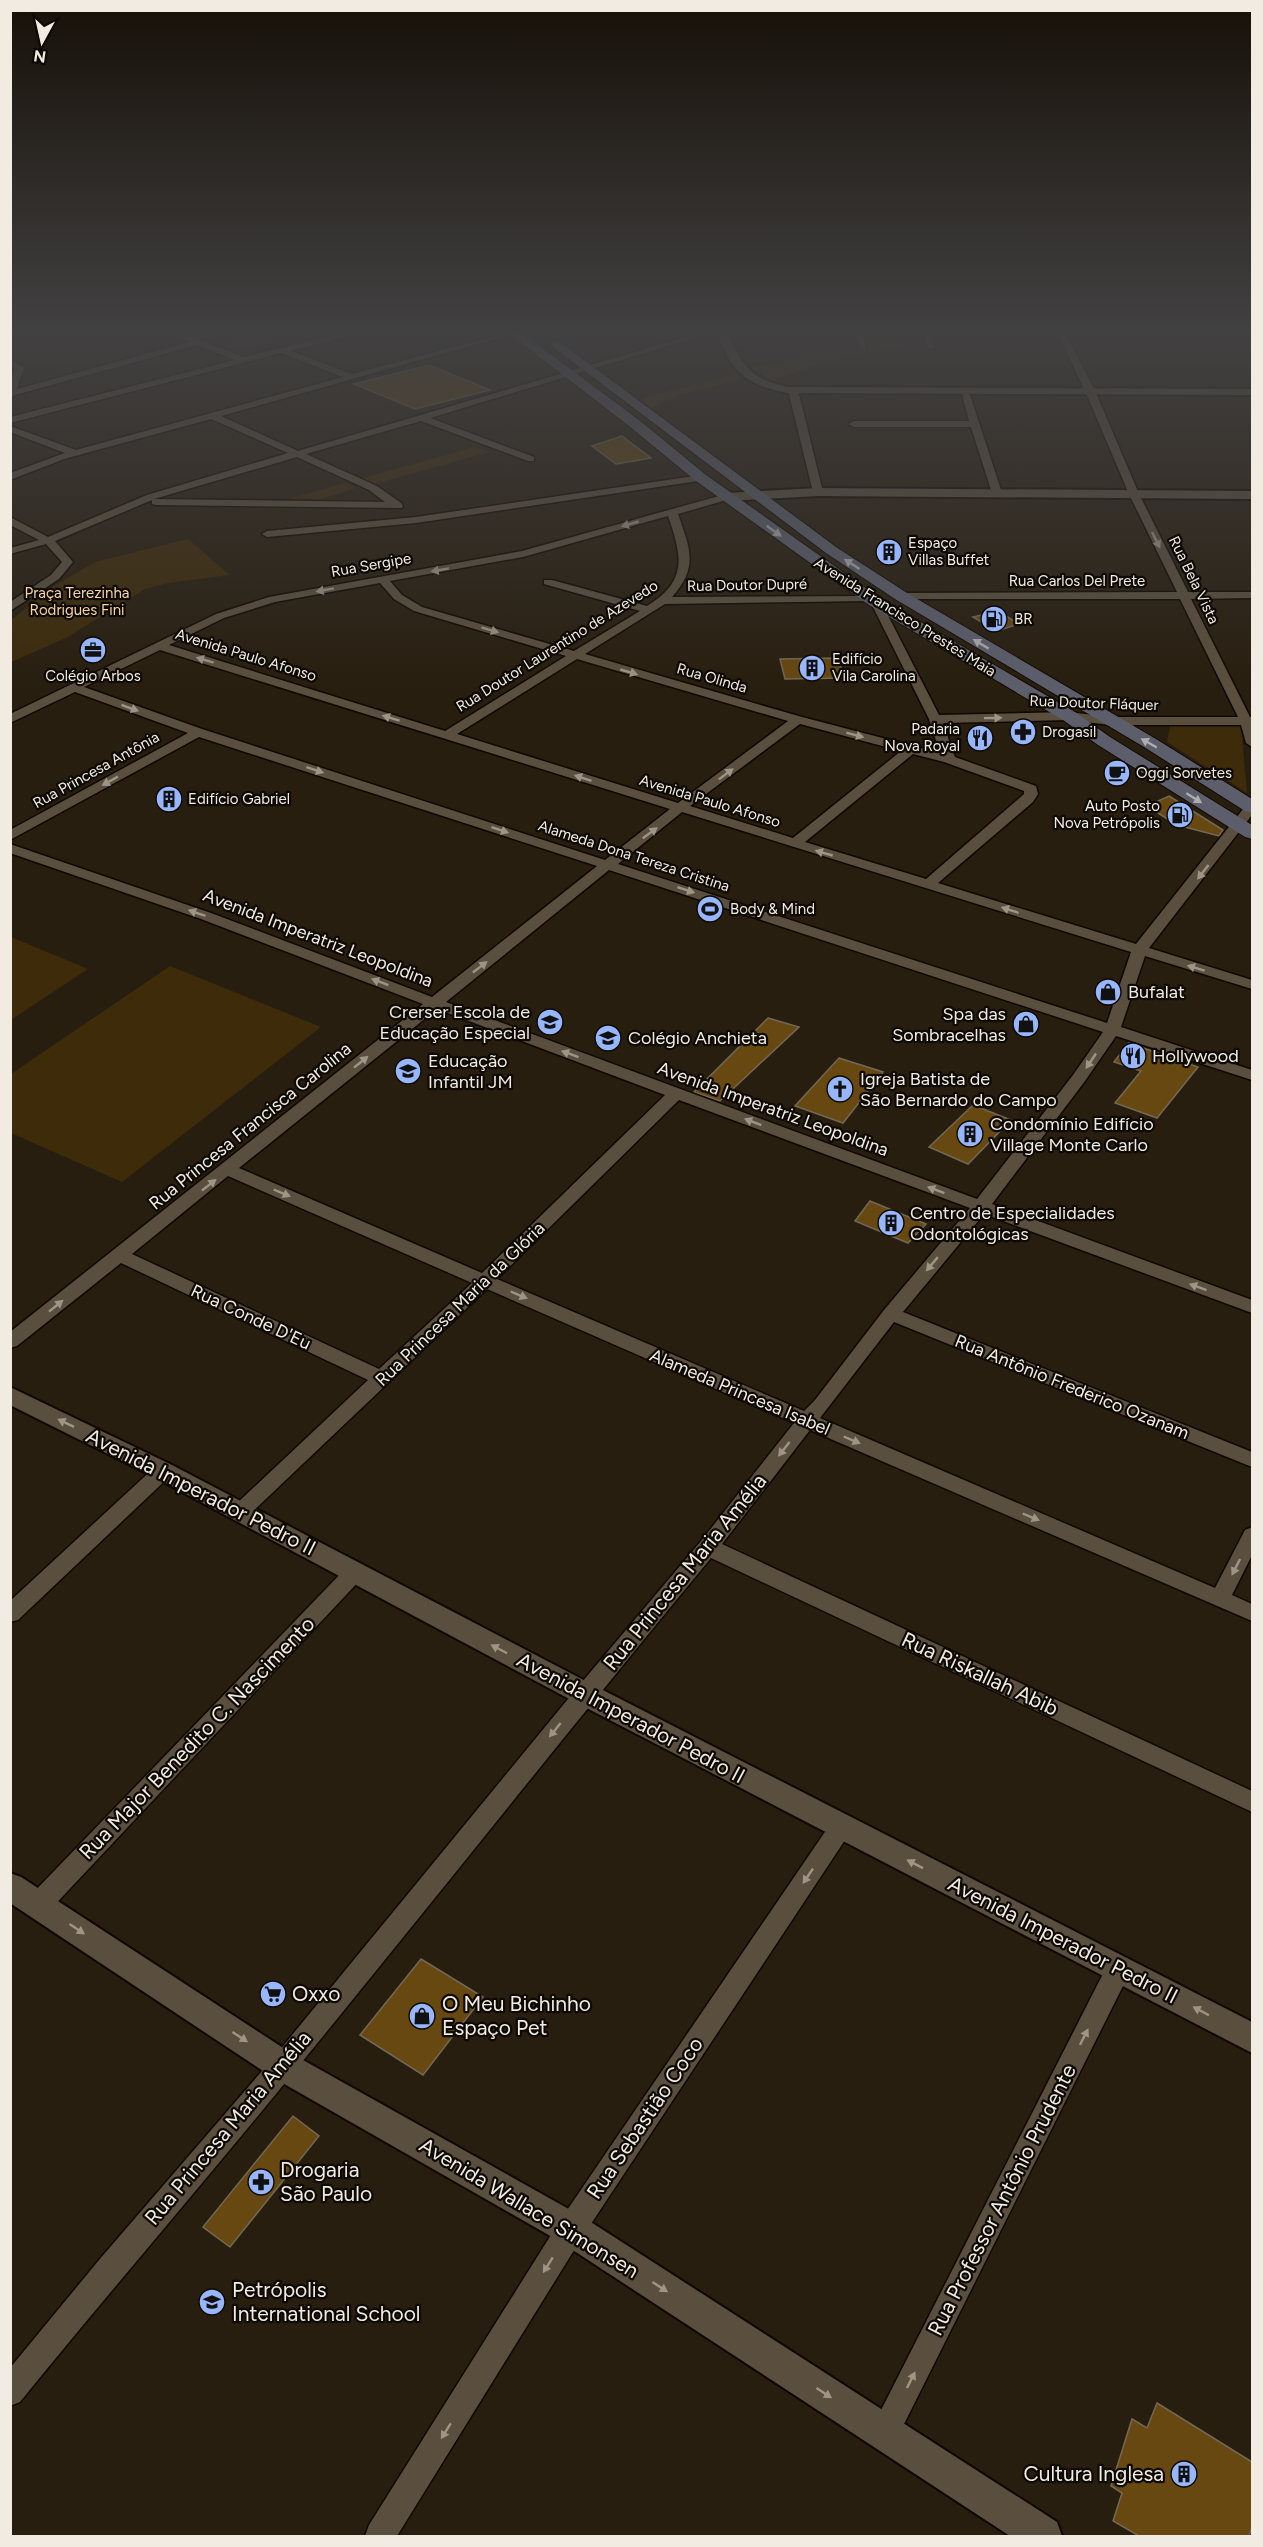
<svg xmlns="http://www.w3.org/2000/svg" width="1263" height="2547" viewBox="0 0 1263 2547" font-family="Figtree,sans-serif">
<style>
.green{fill:#3d2b0a}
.building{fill:#664810;stroke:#736856;stroke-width:1.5}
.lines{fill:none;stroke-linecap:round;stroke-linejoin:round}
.minor-casing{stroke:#100800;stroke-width:3}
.tertiary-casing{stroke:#100800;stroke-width:4}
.secondary-casing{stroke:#100800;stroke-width:2}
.minor{fill:#5a4f3e;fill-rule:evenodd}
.tertiary{fill:#5a4f3e;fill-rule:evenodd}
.secondary{fill:#5c5e6c;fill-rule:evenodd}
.oneway{fill:#9e9587}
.oneway2{fill:#aeacac}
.labels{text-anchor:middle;stroke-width:4.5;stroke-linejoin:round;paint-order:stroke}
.far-poi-label{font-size:15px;fill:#f2ebe1;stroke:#0d0904;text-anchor:start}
.far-street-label{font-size:15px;fill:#f2ebe1;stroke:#0d0904}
.far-park-label{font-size:15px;fill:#f8d5a0;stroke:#0d0904}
.street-label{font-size:18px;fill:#f2ebe1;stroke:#0d0904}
.poi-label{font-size:18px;fill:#f2ebe1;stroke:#0d0904;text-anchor:start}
.near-street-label{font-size:21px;fill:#f2ebe1;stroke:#0d0904}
.near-poi-label{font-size:21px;fill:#f2ebe1;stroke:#0d0904;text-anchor:start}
</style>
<rect width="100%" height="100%" fill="#281e0f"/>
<path class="green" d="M250 336 275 340C250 350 244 352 218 344Z
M902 342 908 346 832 360 771 381 751 367Z
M736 375 740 379 682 394 651 408 641 398Z
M475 447 490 452 374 484 362 478Z
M345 483 356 488 318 500 288 499Z
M188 539 230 575 168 583 145 589 66 638 11 662V620L54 586 95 562Z
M1241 725 1247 793 1167 742 1170 726Z
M11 937 88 969 11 1020Z
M170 966 321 1027 122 1182 11 1133V1074Z"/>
<path class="building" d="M429 365 490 390 415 409 354 384Z
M622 436 651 458 616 464 592 446Z
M998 611 1019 624 997 631 973 617Z
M838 658 844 678 785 679 780 659Z
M1169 796 1223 830 1219 836 1177 825 1147 806Z
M768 1018 799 1027 720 1101 694 1092Z
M1129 1043 1198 1067 1157 1118 1115 1103 1141 1071 1114 1062Z
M839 1058 883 1072 843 1123 795 1106Z
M973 1105 1011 1120 968 1164 929 1147Z
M870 1201 926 1224 908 1243 855 1221Z
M421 1959 483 1997 423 2075 360 2035Z
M293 2116 319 2136 230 2247 203 2227Z
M1157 2403 1252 2462V2527L1249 2536H1139L1113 2521 1122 2493 1111 2486 1132 2419 1147 2428Z"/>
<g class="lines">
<defs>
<path id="minor" d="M173 334H184L244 357 337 334H350L349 336 291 351 352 374 502 334H514L221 416 298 451 696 334H708L430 418 534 457V461H528L421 421 306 454 377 486 401 503 403 506 402 508 156 505 152 504V500L55 541 73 562 59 579 10 611V602L51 575 62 562 46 544 10 554V548L39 540 10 525V517L48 537 147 495 288 453 211 419 64 459 10 480V473L65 453 10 432V426L76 450 343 377 281 353 10 423V417L235 360 197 345 15 395 10 399V381L15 368 10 366V360L24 367 17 389 189 342ZM297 457 369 490 385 502 154 499Z
M855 334H863L866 349H860Z
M922 334H930L934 348H928Z
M1058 334H1066L1096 393 1139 494 1188 592H1252V598L1191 599 1250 717H1252V747L1246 743 1241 725H1110L1069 720 943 723 955 757 1036 786 1038 794 1033 802 938 883 1136 944 1247 804 1252 803V815L1149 948 1252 980V989L1145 956 1121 1027 1252 1070V1080L1116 1036 1085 1081 992 1204 1252 1300V1313L984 1214 903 1312 1252 1452V1467L894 1322 820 1418 1215 1588 1245 1530 1252 1527V1555L1232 1595 1252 1604V1621L810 1430 722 1544 1252 1791V1812L711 1558C570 1728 433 1902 293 2073 203 2184 110 2291 20 2402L10 2406V2368L99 2260 274 2057 577 1688 701 1541 794 1423 487 1289 248 1516 241 1519 234 1516 231 1511 234 1506 368 1380 121 1263 17 1346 10 1348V1332L423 1004 201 919 10 853V844L211 913 432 997 597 866 199 737 10 840V830L188 733 75 692 10 723V714L216 614 269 597 522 551 726 494 731 497 730 499 678 514C690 549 699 567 672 597L872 596 873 599 881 602 939 715 1069 712 1110 717H1238L1180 599H901L895 596 901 593 1177 592 1129 494 1086 393ZM668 516C682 556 688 581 647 606L552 580H544V584L640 611 574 651 422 607 402 595 390 581 523 557ZM380 583 394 599 414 611 566 656 445 731 169 645 224 618 275 602ZM870 601 929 719 940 753 802 717 585 654 665 604ZM160 650 670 809 605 860 202 729 84 687ZM577 659 788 721 678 803 457 734ZM800 724 901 751 793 838 690 806ZM913 754 944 762 1024 791V794L926 879 805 842ZM682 812 1131 952 1107 1023 618 864ZM609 870 1103 1032 1073 1075 977 1199 446 1002ZM437 1009 665 1095 482 1273 239 1168ZM679 1100 970 1208 884 1310 815 1400 804 1411 497 1279ZM228 1176 472 1283 379 1369 132 1254Z
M793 387 798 390 823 492 822 494 813 492 788 390Z
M961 390 969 392 1002 493 1001 495 992 493 971 427H854L849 424 854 421H969Z
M701 475 706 478 705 480 416 523 267 537 262 534 267 531 416 517Z
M163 1464 170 1466 173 1471 170 1476 18 1620 10 1622V1601L156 1466Z
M355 1564 362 1566 365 1572 362 1578 48 1912 39 1915 30 1912 27 1904 30 1896 348 1566Z
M841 1817 849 1820 853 1827 849 1834 581 2239 397 2536H365L369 2525 561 2219 833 1820Z
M1119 1957 1128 1960 1131 1968 1128 1976 895 2442 885 2447 875 2442 870 2432 875 2422 1110 1960Z"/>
<path id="tertiary" d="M718 334H728C742 366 752 380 788 387L1252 389V395L788 393C749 386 730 372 718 334Z
M818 488 1252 491V499L818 496 726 501 720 497 726 493Z
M10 1387 172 1465 595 1686 1252 2022V2053L575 1702 154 1477 10 1405Z
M10 1873 21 1877 294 2055 583 2217 1057 2522 1062 2536H1010L559 2241 272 2077 10 1903Z"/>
<path id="secondary" d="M510 334H523L639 420 706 475 881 599 1075 712 1110 737 1252 825V839L1245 837 1098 745 1063 720 869 605 696 481 629 426Z
M557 340 836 547 907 593 1156 739 1252 799V813L1245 811 1144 747 895 599 826 553 553 347 551 344 553 341Z"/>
</defs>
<use href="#minor" class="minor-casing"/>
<use href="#tertiary" class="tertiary-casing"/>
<use href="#secondary" class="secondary-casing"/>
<use href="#minor" class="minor"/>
<use href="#tertiary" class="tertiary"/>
<use href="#secondary" class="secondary"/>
</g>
<defs><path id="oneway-solid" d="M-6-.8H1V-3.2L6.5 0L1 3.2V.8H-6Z" transform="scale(1.5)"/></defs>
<g class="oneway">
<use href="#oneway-solid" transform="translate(630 524) rotate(164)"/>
<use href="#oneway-solid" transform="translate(1156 540) rotate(64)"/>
<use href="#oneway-solid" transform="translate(440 570) rotate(170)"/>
<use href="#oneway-solid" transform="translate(325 590) rotate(170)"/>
<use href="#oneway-solid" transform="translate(490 630) rotate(17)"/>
<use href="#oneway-solid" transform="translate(205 660) rotate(-163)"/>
<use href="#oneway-solid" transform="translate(629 672) rotate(16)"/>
<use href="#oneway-solid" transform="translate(130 708) rotate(20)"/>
<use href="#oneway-solid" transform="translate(391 718) rotate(-163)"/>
<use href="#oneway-solid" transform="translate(993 718) rotate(-1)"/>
<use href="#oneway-solid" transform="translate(855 735) rotate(15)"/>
<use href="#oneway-solid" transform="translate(315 770) rotate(18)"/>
<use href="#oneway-solid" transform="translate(726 774) rotate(-37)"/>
<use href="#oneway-solid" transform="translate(583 778) rotate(-162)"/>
<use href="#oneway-solid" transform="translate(110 781) rotate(151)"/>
<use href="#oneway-solid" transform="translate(500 830) rotate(18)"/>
<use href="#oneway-solid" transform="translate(650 833) rotate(-36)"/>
<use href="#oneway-solid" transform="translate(824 853) rotate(-164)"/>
<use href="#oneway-solid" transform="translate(1203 872) rotate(128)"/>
<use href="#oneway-solid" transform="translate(686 890) rotate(18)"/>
<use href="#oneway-solid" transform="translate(1010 910) rotate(-162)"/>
<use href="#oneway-solid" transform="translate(197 913) rotate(-161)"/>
<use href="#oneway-solid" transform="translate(480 967) rotate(-38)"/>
<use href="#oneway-solid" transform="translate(1196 968) rotate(-163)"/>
<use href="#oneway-solid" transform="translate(380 982) rotate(-159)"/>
<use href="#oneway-solid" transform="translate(570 1054) rotate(-160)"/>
<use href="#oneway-solid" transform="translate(1091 1061) rotate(124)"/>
<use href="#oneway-solid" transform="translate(361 1062) rotate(-39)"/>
<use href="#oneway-solid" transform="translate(753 1122) rotate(-159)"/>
<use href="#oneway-solid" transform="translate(209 1185) rotate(-38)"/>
<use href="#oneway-solid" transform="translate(936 1190) rotate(-159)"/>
<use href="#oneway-solid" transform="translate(282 1193) rotate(23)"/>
<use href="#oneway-solid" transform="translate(932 1264) rotate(130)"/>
<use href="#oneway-solid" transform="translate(1198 1287) rotate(-160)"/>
<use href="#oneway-solid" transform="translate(519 1295) rotate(23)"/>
<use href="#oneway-solid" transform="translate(56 1306) rotate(-39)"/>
<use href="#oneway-solid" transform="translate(66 1423) rotate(-154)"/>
<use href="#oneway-solid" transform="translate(852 1440) rotate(23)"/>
<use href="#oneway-solid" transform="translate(784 1449) rotate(128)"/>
<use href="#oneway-solid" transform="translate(1031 1517) rotate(23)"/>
<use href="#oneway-solid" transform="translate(1236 1567) rotate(117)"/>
<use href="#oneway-solid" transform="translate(499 1649) rotate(-152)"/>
<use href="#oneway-solid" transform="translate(555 1730) rotate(129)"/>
<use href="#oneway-solid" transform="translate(915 1864) rotate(-153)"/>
<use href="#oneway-solid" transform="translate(808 1876) rotate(124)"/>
<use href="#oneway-solid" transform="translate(77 1929) rotate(34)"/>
<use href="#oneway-solid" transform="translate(1201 2011) rotate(-152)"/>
<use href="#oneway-solid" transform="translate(240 2037) rotate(33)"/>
<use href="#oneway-solid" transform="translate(1084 2037) rotate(-63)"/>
<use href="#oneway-solid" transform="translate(548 2265) rotate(122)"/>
<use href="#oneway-solid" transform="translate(660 2287) rotate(33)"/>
<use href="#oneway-solid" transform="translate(911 2380) rotate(-63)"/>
<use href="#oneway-solid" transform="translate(824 2393) rotate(33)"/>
<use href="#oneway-solid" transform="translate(446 2431) rotate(122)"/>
</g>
<g class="oneway2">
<use href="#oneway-solid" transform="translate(774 531) rotate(36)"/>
<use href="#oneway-solid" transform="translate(852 564) rotate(-147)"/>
<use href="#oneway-solid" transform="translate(981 644) rotate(-149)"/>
<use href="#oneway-solid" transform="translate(1149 743) rotate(-150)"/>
<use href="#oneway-solid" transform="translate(1194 798) rotate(32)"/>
</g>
<linearGradient id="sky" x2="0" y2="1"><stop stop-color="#161008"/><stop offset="0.48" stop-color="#424142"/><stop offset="1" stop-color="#424142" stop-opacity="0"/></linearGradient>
<rect width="1263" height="690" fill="url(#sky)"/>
<defs>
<symbol id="building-disc" viewBox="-11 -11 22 22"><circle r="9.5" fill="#97b6fd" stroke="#0d0904"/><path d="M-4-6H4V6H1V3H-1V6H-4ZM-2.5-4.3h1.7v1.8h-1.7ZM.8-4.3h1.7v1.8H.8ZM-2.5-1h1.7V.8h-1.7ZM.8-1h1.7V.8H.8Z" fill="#111"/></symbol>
<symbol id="fuel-disc" viewBox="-11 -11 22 22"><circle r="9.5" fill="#97b6fd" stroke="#0d0904"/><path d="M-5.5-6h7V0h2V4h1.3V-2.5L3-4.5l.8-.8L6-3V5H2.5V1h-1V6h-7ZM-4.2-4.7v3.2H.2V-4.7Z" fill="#111"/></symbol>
<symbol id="office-disc" viewBox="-11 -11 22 22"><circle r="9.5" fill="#97b6fd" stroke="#0d0904"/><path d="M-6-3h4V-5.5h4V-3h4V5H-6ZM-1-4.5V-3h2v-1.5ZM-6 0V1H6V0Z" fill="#111"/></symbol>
<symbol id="pharmacy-disc" viewBox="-11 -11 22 22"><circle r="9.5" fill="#97b6fd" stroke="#0d0904"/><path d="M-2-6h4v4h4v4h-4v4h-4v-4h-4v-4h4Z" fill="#111"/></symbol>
<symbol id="restaurant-disc" viewBox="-11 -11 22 22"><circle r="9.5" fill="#97b6fd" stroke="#0d0904"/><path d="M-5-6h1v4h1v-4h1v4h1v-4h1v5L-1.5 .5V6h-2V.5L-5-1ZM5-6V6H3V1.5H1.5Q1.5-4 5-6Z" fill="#111"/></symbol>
<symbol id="cafe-disc" viewBox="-11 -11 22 22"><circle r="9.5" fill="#97b6fd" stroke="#0d0904"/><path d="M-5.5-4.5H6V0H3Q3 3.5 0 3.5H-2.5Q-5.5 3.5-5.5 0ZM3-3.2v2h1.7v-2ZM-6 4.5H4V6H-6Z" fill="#111"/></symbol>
<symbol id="stadium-disc" viewBox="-11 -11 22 22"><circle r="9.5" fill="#97b6fd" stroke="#0d0904"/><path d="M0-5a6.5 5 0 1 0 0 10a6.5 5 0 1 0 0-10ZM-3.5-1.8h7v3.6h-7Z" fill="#111"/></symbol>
<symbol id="shop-disc" viewBox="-11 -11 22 22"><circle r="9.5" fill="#97b6fd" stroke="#0d0904"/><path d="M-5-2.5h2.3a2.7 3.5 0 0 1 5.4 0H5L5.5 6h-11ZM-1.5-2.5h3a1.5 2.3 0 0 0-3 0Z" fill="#111"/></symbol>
<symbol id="school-disc" viewBox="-11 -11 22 22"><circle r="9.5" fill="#97b6fd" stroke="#0d0904"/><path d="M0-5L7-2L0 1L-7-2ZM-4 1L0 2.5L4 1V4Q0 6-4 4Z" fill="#111"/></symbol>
<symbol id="church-disc" viewBox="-11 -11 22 22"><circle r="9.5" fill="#97b6fd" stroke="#0d0904"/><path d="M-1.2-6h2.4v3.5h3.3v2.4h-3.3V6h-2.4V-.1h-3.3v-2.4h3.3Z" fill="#111"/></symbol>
<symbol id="supermarket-disc" viewBox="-11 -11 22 22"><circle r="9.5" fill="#97b6fd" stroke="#0d0904"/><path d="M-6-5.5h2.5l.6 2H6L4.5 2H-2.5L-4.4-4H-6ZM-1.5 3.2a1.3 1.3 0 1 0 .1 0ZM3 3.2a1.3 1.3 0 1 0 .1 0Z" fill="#111"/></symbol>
</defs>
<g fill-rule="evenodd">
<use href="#building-disc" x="874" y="537" width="30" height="30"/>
<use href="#fuel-disc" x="979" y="604" width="30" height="30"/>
<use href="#office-disc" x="78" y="635" width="30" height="30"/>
<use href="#building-disc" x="797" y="653" width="30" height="30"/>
<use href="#pharmacy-disc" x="1008" y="717" width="30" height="30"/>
<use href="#restaurant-disc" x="965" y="723" width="30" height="30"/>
<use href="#cafe-disc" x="1102" y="758" width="30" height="30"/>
<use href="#building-disc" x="154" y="784" width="30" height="30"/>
<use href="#fuel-disc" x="1165" y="800" width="30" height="30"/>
<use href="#stadium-disc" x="695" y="894" width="30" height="30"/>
<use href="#shop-disc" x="1093" y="977" width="30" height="30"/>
<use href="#school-disc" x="535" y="1007" width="30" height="30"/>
<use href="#shop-disc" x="1011" y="1009" width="30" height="30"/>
<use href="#school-disc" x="593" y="1023" width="30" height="30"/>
<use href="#restaurant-disc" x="1118" y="1041" width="30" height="30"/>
<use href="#school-disc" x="393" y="1056" width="30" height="30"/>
<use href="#church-disc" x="825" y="1074" width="30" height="30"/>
<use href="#building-disc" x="955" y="1119" width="30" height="30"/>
<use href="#building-disc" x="876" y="1208" width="30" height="30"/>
<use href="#supermarket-disc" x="258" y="1979" width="30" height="30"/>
<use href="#shop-disc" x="407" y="2001" width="30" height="30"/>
<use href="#pharmacy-disc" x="246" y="2167" width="30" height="30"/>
<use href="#school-disc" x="197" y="2287" width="30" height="30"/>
<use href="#building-disc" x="1169" y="2459" width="30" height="30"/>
</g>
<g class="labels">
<g class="far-poi-label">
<text x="908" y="548">Espaço<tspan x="908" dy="17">Villas Buffet</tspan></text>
<text x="1014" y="624">BR</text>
<text x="832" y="664">Edifício<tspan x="832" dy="17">Vila Carolina</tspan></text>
<text x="93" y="681" text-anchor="middle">Colégio Arbos</text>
<text x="960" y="734" text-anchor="end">Padaria<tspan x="960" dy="17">Nova Royal</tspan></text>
<text x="1042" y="737">Drogasil</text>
<text x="1136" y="778">Oggi Sorvetes</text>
<text x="188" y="804">Edifício Gabriel</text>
<text x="1160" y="811" text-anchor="end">Auto Posto<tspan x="1160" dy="17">Nova Petrópolis</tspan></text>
<text x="730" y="914">Body &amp; Mind</text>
</g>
<g class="far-street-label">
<text transform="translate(371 565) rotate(-10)" y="5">Rua Sergipe</text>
<text transform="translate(1194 580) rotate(64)" y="5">Rua Bela Vista</text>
<text x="1077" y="586">Rua Carlos Del Prete</text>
<text transform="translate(747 585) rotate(-1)" y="5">Rua Doutor Dupré</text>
<text transform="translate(905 617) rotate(32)" y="5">Avenida Francisco Prestes Maia</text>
<text transform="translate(557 646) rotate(-32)" y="5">Rua Doutor Laurentino de Azevedo</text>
<text transform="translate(246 655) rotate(17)" y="5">Avenida Paulo Afonso</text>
<text transform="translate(712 678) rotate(16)" y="5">Rua Olinda</text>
<text transform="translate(1094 703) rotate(2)" y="5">Rua Doutor Fláquer</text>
<text transform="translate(96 770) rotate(-29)" y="5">Rua Princesa Antônia</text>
<text transform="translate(710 801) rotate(17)" y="5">Avenida Paulo Afonso</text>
<text transform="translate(634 856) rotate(18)" y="5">Alameda Dona Tereza Cristina</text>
</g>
<g class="far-park-label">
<text x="77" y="598">Praça Terezinha<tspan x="77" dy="17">Rodrigues Fini</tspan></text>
</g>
<g class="street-label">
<text transform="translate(318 938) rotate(21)" y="6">Avenida Imperatriz Leopoldina</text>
<text transform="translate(773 1109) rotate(20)" y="6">Avenida Imperatriz Leopoldina</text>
<text transform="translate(250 1126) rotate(-39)" y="6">Rua Princesa Francisca Carolina</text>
<text transform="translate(460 1304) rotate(-44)" y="6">Rua Princesa Maria da Glória</text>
<text transform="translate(251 1317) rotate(25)" y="6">Rua Conde D'Eu</text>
<text transform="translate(1072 1387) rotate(22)" y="6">Rua Antônio Frederico Ozanam</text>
<text transform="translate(740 1392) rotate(23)" y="6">Alameda Princesa Isabel</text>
</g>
<g class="poi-label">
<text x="1128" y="998">Bufalat</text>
<text x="530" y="1018" text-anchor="end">Crerser Escola de<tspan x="530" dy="21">Educação Especial</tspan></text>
<text x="1006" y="1020" text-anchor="end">Spa das<tspan x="1006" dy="21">Sombracelhas</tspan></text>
<text x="628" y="1044">Colégio Anchieta</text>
<text x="1152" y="1062">Hollywood</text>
<text x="428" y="1067">Educação<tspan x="428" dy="21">Infantil JM</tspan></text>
<text x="860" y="1085">Igreja Batista de<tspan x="860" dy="21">São Bernardo do Campo</tspan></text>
<text x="990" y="1130">Condomínio Edifício<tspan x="990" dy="21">Village Monte Carlo</tspan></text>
<text x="910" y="1219">Centro de Especialidades<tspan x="910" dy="21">Odontológicas</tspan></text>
</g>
<g class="near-street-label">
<text transform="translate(201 1492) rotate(27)" y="7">Avenida Imperador Pedro II</text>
<text transform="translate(685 1572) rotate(-51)" y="7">Rua Princesa Maria Amélia</text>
<text transform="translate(980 1674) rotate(25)" y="7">Rua Riskallah Abib</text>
<text transform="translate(631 1718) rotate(28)" y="7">Avenida Imperador Pedro II</text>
<text transform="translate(197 1738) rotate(-46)" y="7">Rua Major Benedito C. Nascimento</text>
<text transform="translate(1063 1940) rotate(27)" y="7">Avenida Imperador Pedro II</text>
<text transform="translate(645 2118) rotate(-56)" y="7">Rua Sebastião Coco</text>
<text transform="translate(228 2128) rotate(-50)" y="7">Rua Princesa Maria Amélia</text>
<text transform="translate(1002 2200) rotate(-63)" y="7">Rua Professor Antônio Prudente</text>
<text transform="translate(529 2208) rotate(31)" y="7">Avenida Wallace Simonsen</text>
</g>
<g class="near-poi-label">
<text x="292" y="2001">Oxxo</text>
<text x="442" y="2011">O Meu Bichinho<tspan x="442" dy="24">Espaço Pet</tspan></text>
<text x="280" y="2177">Drogaria<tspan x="280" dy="24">São Paulo</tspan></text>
<text x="232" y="2297">Petrópolis<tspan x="232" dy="24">International School</tspan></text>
<text x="1164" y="2481" text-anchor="end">Cultura Inglesa</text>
</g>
</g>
<rect width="1263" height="2547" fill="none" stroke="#f2ebe1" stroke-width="24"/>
<g transform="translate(42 42) rotate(188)" stroke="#0d0904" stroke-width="4.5" paint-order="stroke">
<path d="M0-4.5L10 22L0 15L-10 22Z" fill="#f2ebe1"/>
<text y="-9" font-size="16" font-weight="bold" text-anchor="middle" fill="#f2ebe1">N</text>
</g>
</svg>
